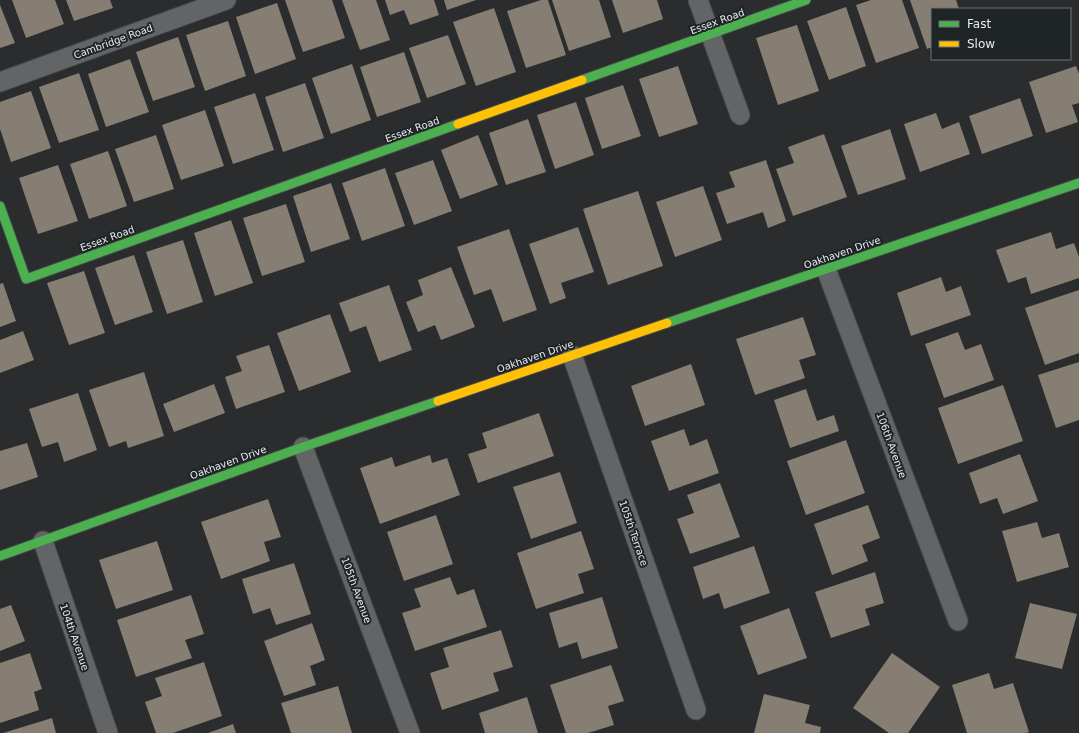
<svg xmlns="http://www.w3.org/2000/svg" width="1079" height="733" viewBox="0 0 1079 733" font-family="'DejaVu Sans',sans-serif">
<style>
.building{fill:#877e73}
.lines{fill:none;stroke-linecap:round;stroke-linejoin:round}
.street-casing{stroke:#454748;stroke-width:21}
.fast-casing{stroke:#454748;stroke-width:11}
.slow-casing{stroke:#454748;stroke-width:11}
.street{stroke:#636465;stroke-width:19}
.fast{stroke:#4caf50;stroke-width:9}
.slow{stroke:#ffc107;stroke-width:9}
.labels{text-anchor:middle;stroke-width:4;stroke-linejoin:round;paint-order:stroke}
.street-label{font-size:10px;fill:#e8ebed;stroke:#1f2426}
</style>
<rect width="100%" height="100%" fill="#2a2c2e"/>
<path class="building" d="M12 0H55L64 24 26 38Z
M66 0H110L113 8 74 21Z
M285 0H332L345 38 303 52Z
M342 0H376L390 40 360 50Z
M385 0H434L439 15 410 25 404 10 390 15Z
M444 0H476L447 10Z
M541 0H548L566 55 526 68 507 11Z
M552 0H599L611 37 569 51Z
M612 0H657L663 19 623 33Z
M871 0H902L919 48 876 63 856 5Z
M910 0H956L959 9H932V47L927 49Z
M277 3 296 59 255 74 236 17Z
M0 5 15 43 0 48Z
M846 7 866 66 829 80 807 21Z
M494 8 516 72 476 86 453 22Z
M228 21 246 76 205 91 186 35Z
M797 25 819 91 778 105 756 38Z
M448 35 466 84 427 98 409 48Z
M178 37 195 87 153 101 136 52Z
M404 52 421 102 377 117 360 67Z
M130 59 149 112 106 127 88 74Z
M352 64 371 120 331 134 312 78Z
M678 66 698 124 659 137 639 79Z
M1076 66 1079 74V103L1072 105 1078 122 1046 133 1029 82Z
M79 73 99 130 59 143 39 87Z
M305 83 324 138 283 152 265 97Z
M623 85 641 136 602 149 585 98Z
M31 91 51 148 11 162 0 129V102Z
M255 93 274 150 233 164 214 107Z
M1020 98 1033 136 982 154 969 116Z
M576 102 594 155 555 169 537 115Z
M205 110 224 166 181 180 162 125Z
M936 113 942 129 959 122 970 154 920 172 904 124Z
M528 119 546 172 506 185 489 133Z
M890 129 906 179 858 195 841 146Z
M824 134 847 197 793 216 776 169 794 163 788 147Z
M156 135 174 189 134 202 115 149Z
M478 135 498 185 460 199 441 150Z
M108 151 127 206 89 219 70 164Z
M433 160 452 211 414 225 395 173Z
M766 160 786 221 768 228 763 212 727 224 716 193 735 187 729 172Z
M58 165 78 221 38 234 19 178Z
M385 168 405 226 362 241 342 183Z
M331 183 350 239 311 252 293 196Z
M703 186 722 240 675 257 656 202Z
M638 191 663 266 608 285 583 209Z
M286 204 305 262 262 276 243 218Z
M231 220 253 283 215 296 194 233Z
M578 227 594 272 561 283 566 298 550 304 529 244Z
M509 229 537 310 503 322 491 289 474 295 457 247Z
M1051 232 1056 249 1074 243 1079 257V278L1031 294 1026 277 1008 283 996 250Z
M183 240 203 302 167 314 146 252Z
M134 255 153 312 115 325 95 268Z
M451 267 475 327 441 340 435 325 418 332 406 302 423 295 418 280Z
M84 271 105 333 69 345 47 283Z
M941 277 946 292 961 286 971 315 911 336 897 293Z
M3 283 16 321 0 327V284Z
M389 285 412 350 379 362 366 326 350 332 339 303Z
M1079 290V353L1045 365 1025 308Z
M330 314 351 372 299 391 277 333Z
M803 317 816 355 799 360 805 378 755 395 736 339Z
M23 331 34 360 0 373V340Z
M958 332 965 350 981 344 994 380 944 398 925 344Z
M269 345 285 392 236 409 225 377 242 371 236 356Z
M1079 362V420L1056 428 1038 375Z
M691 364 705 405 645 426 631 386Z
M144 372 164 436 128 448 126 441 109 447 89 390Z
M214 384 225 413 174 432 163 404Z
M1003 385 1023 441 958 464 938 408Z
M806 389 817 421 834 415 839 431 790 448 774 400Z
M78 393 97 450 64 462 58 442 42 447 29 409Z
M539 413 554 456 478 483 468 454 487 448 482 433Z
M684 429 690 446 707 439 719 473 669 491 651 441Z
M846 440 865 493 806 515 787 461Z
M27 443 38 477 0 490V451Z
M1020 454 1038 501 1003 514 997 498 980 504 969 473Z
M430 455 432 463 447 458 460 495 380 524 360 468 392 457 395 467Z
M560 472 577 523 531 539 513 487Z
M720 483 740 537 690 554 677 519 694 513 687 495Z
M268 499 281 537 264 542 270 561 221 579 201 522Z
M868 505 880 538 862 545 868 561 832 575 814 524Z
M436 515 453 564 404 581 387 532Z
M1037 522 1042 538 1059 533 1069 567 1017 582 1002 531Z
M581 531 594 569 578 574 584 593 536 609 517 553Z
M157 541 173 590 116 609 99 560Z
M754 546 770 593 724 609 719 593 703 599 693 567Z
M294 563 311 614 276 625 270 608 253 614 242 579Z
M875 572 884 603 865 609 870 625 831 638 815 592Z
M450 577 457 595 474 589 487 627 415 651 402 613 421 607 414 589Z
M191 595 204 634 185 640 192 658 136 677 117 620Z
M602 597 618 648 582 659 577 642 559 648 549 613Z
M1030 603 1077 614 1062 669 1015 658Z
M11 605 25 641 0 651V609Z
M789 608 807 658 758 675 740 626Z
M312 623 325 660 310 666 316 685 284 696 264 641Z
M501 630 513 667 493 673 499 691 442 710 430 673 449 667 443 648Z
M30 653 42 689 34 692 39 710 0 723V663Z
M892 653 940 687 908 733H889L853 708Z
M204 662 222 716 173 733H156L145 702 162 696 155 678Z
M611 665 624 701 608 706 614 725 588 733H566L550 685Z
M989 673 994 689 1013 683 1029 732 1025 733H967L952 685Z
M338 686 352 733H291L281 703Z
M764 694 810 705 805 723 821 727 820 733H754Z
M527 697 538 733H485L479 713Z
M52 718 56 733H3Z
M233 724 236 733H208Z"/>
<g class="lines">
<defs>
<path id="street" d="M698 0 740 115
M0 82 226 0
M826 269 958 621
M572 355 696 710
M303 447 410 733
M43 541 108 733"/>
<path id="fast" d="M582 80 806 0
M0 206 26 279 458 124
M667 323 1079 183
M0 556 303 447 438 401"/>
<path id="slow" d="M458 124 582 80
M438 401 667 323"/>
</defs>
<use href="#street" class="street-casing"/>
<use href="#fast" class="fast-casing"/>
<use href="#slow" class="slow-casing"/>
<use href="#street" class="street"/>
<use href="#fast" class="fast"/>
<use href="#slow" class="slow"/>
</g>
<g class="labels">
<g class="street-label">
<text transform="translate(717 21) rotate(-20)" y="4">Essex Road</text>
<text transform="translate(113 41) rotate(-20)" y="4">Cambridge Road</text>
<text transform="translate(412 129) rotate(-20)" y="4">Essex Road</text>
<text transform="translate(107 238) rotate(-20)" y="4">Essex Road</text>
<text transform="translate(842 252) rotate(-19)" y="4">Oakhaven Drive</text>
<text transform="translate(535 356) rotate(-19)" y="4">Oakhaven Drive</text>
<text transform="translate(892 445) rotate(70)" y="4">106th Avenue</text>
<text transform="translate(228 462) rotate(-20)" y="4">Oakhaven Drive</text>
<text transform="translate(634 533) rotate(71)" y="4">105th Terrace</text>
<text transform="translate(357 590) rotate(70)" y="4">105th Avenue</text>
<text transform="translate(75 637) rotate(71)" y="4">104th Avenue</text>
</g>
</g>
<rect x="931" y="8" width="140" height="52" fill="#1f2426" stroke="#6f7476"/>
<rect x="939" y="21" width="20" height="6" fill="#4caf50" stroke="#6f7476"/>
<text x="967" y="28" font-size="12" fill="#e8ebed">Fast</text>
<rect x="939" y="41" width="20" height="6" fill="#ffc107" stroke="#6f7476"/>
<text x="967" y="48" font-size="12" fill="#e8ebed">Slow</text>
</svg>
